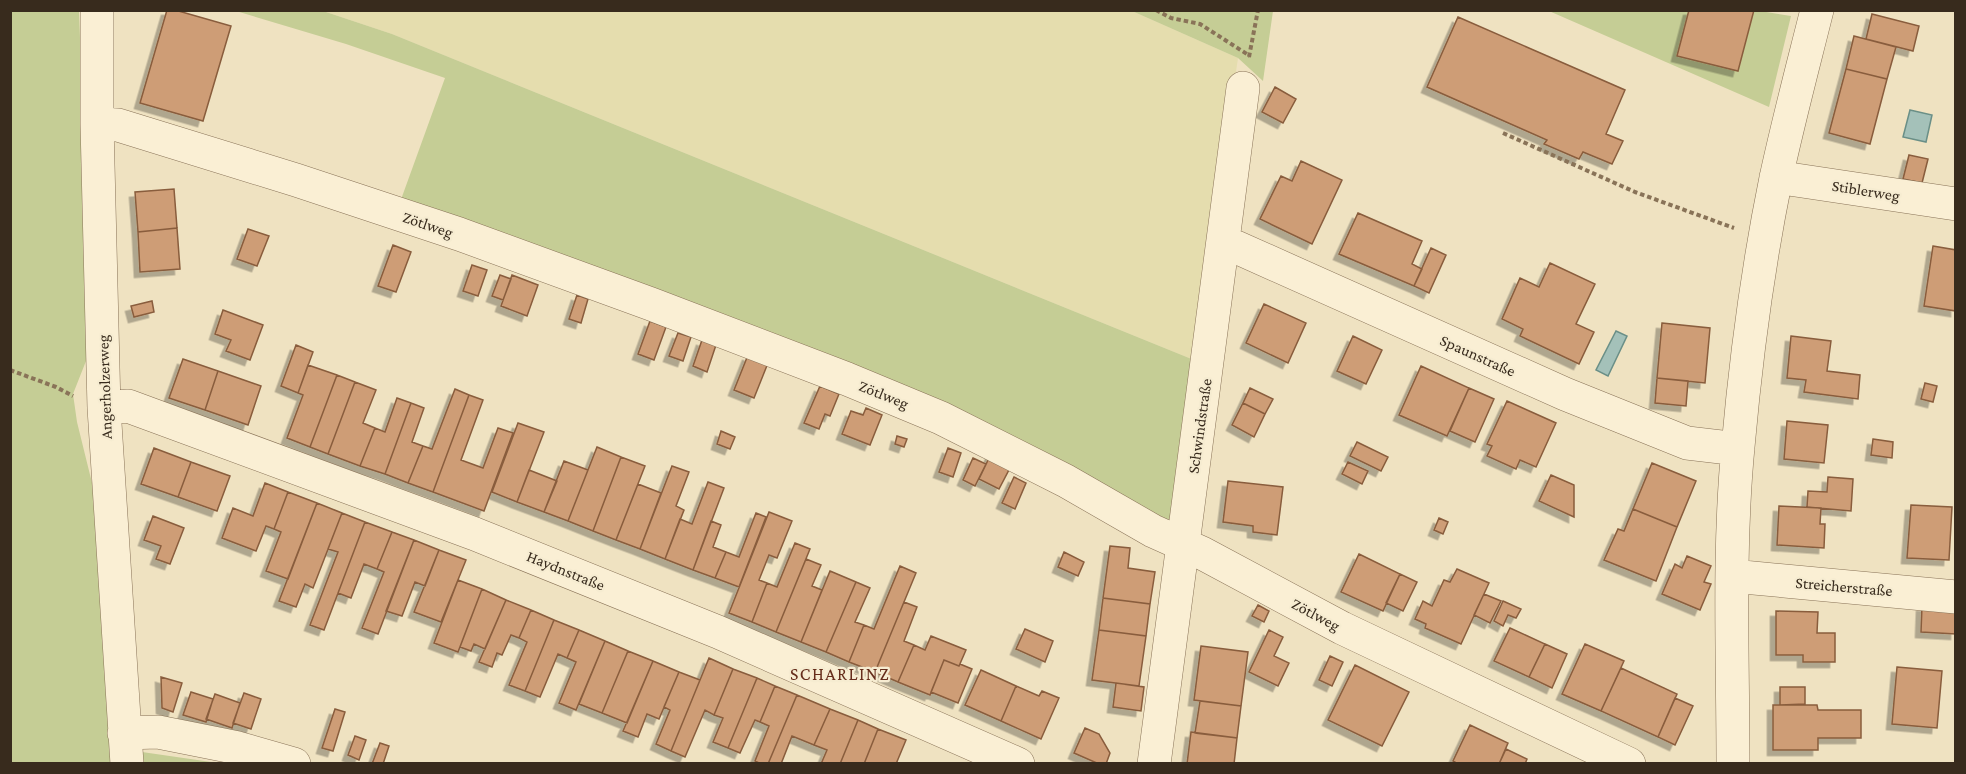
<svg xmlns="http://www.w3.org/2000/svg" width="1966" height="774" viewBox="0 0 1966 774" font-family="'Crimson Pro',serif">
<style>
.farmland{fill:#e5ddae}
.green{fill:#c5cd95}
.water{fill:#a4c1b9;stroke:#6a8f87;stroke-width:1.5}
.building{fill:#ce9d76;stroke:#895d3d;stroke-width:1.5;filter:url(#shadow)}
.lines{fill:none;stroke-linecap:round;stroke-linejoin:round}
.street-casing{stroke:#897358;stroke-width:34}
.path{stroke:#897358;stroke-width:4;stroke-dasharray:4.5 3;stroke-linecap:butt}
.street{stroke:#faefd4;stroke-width:33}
.labels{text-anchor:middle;stroke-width:4.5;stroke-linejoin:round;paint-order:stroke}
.street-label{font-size:16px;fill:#382b1d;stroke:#f6ecd1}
.neighbourhood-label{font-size:18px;letter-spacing:1.5px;fill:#662d1b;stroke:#f6ecd1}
</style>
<defs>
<filter id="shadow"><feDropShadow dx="-5.5" dy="5.5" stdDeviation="0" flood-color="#0004"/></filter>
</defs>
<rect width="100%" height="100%" fill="#efe2c1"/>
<path class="farmland" d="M323 11H1132L1238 58 1194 360 392 34Z"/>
<path class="green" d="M1754 10 1791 16 1769 107 1549 11Z
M10 11H79L91 330 86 361 73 394 77 422 93 487 116 763H11Z
M236 11H323L392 34 1194 360 1173 518 1164 525 399 205 445 78 346 44Z
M1132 11H1273L1263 81 1238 58Z
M142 752 218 763H220H143Z"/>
<path class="water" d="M1910 110 1932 115 1926 142 1903 137Z
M1616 331 1627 336 1608 376 1596 370Z"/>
<path class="building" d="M167 10H175L231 26 203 121 140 103Z
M1689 10H1754L1738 71 1677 56Z
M1872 14 1919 26 1913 51 1866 39Z
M1458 17 1625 90 1606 134 1623 141 1612 164 1583 152 1579 159 1544 144 1547 140 1427 87Z
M1854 36 1896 47 1887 79 1846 69Z
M1846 69 1887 79 1870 144 1829 133Z
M1275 87 1296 99 1283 123 1262 112Z
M1909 155 1928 159 1922 183 1903 179Z
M1301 161 1342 180 1312 244 1260 219 1281 176 1292 181Z
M174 189 177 228 138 232 135 192Z
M1358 213 1422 241 1412 264 1422 269 1414 286 1339 254Z
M177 228 180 269 140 272 138 232Z
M248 229 269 236 257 266 237 259Z
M393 245 411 252 396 292 378 286Z
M1933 246 1956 250V311L1924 306Z
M1431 248 1446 255 1429 293 1414 286Z
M1550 263 1595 284 1576 324 1594 332 1579 364 1520 336 1523 329 1502 319 1520 278 1539 287Z
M472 265 487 270 478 296 463 291Z
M500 275 511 279 503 300 492 296Z
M512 275 538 285 527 316 501 306Z
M577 295 588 299 581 323 569 319Z
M152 301 154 312 134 317 131 306Z
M1264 304 1306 323 1288 363 1246 343Z
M223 310 263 325 250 360 226 351 231 340 215 334Z
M650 321 666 327 654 360 638 354Z
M1662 323 1710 328 1705 383 1657 378Z
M678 333 691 337 683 361 669 356Z
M1353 336 1382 350 1366 384 1337 371Z
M1791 336 1831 341 1827 371 1860 375 1858 399 1804 392 1806 380 1787 378Z
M702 340 716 345 707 372 693 366Z
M296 345 313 352 298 393 281 386Z
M748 355 768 363 754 398 734 390Z
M183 359 218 371 205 410 169 398Z
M308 365 337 375 310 447 287 438 303 395 298 393Z
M1421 366 1469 388 1447 436 1399 415Z
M218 371 261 386 248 425 205 410Z
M337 375 355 382 328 454 310 447Z
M1657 378 1688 381 1686 406 1655 403Z
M355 382 376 390 363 423 375 428 360 466 328 454Z
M1925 383 1937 386 1933 402 1921 399Z
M820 386 839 394 830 416 825 414 819 429 804 423Z
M1250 388 1273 399 1265 414 1243 403Z
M1469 388 1494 399 1475 442 1450 431Z
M455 389 469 395 433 492 408 483 423 446 432 449Z
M469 395 483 400 461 460 483 468 498 428 513 433 484 511 433 492Z
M397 398 411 403 385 474 360 466 375 428 385 432Z
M1507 401 1556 423 1536 467 1520 460 1516 469 1487 456 1492 446 1487 444Z
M411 403 424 408 412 442 423 446 408 483 385 474Z
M1243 403 1265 414 1254 437 1232 425Z
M866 408 882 415 870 445 842 434 851 411 863 415Z
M1787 421 1828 425 1824 463 1784 459Z
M518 423 544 432 517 502 492 492Z
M721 431 735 437 730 449 717 444Z
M897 436 907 439 904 447 895 444Z
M1873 439 1893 442 1892 458 1871 455Z
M1357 442 1388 457 1381 471 1350 456Z
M597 447 621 457 593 531 568 521Z
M154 448 191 462 178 497 141 484Z
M948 448 961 453 953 477 939 472Z
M991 454 1012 464 999 489 979 479Z
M621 457 645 466 616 540 593 531Z
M973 458 986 464 975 486 963 480Z
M564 461 588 470 568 521 544 512Z
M191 462 230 476 217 511 178 497Z
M1348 462 1368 471 1362 484 1342 474Z
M1652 463 1696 481 1677 527 1633 509Z
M672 466 689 472 676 506 684 510 665 559 640 549Z
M529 470 557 481 544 512 517 502Z
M1551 475 1574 485V517L1539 501Z
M1014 477 1026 483 1015 509 1002 503Z
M1828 477 1853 479 1851 511 1807 507 1808 491 1827 492Z
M1228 481 1283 487 1277 535 1253 532V526L1223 522Z
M708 482 724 488 693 570 665 559 680 519 692 524Z
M265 483 288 492 274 529 266 526 256 551 222 538 233 508 253 516Z
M638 484 661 493 640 549 616 540Z
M288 492 317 503 288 579 266 571 281 532 274 529Z
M317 503 342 513 313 588 305 584 296 607 279 601Z
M1911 505 1952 507 1949 560 1907 558Z
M1779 506 1821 508 1820 524H1825L1824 548 1777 545Z
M1633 509 1677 527 1656 581 1604 560 1618 529 1624 531Z
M769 512 792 521 777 558 769 555 759 580 767 583 752 622 729 613Z
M342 513 365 522 324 630 310 625 338 552 328 549Z
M756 513 766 517 739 587 715 578 726 552 739 557Z
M153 516 184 528 170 564 156 559 161 546 144 540Z
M1439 518 1448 522 1443 534 1434 530Z
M711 521 721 525 713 547 726 552 715 578 693 570Z
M365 522 392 532 377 569 364 564 351 598 338 593Z
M392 532 414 540 378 634 362 628 384 572 377 569Z
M414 540 439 550 425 586 415 582 402 616 386 611Z
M795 543 810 549 776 632 752 622 767 583 777 587Z
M1110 546 1130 548 1128 568 1155 572 1150 604 1103 598Z
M439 550 466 560 441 622 414 612Z
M1064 552 1084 562 1078 576 1058 567Z
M1359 554 1400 574 1383 611 1341 592Z
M1687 556 1711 566 1704 582 1711 584 1700 610 1662 594 1675 564 1682 568Z
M806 559 821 565 812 586 822 590 801 642 776 632Z
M900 566 916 573 875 672 849 662 864 625 874 629Z
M1457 569 1489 583 1461 644 1425 628 1426 624 1415 619 1423 601 1432 606 1444 580 1450 582Z
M830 571 856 582 826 652 801 642Z
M1400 574 1417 582 1403 611 1386 603Z
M458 580 482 589 458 652 434 643Z
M856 582 870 588 855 622 864 625 849 662 826 652Z
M482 589 506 600 485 649 474 644 471 651 460 647Z
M1484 594 1501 601 1490 623 1474 615Z
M1103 598 1150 604 1146 636 1099 630Z
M506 600 531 610 519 638 511 635 502 655 497 653 492 667 479 662Z
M1503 601 1521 609 1516 618 1508 615 1503 626 1494 621Z
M904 602 917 607 904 641 914 645 898 682 875 672Z
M1258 605 1269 611 1264 622 1252 616Z
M1922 606 1956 608V634L1921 632Z
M531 610 554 620 525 691 509 685 527 642 519 638Z
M1776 611 1818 612 1817 633H1835V662H1803V655H1776Z
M554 620 579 630 567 658 558 654 540 697 525 691Z
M1510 628 1545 644 1529 677 1494 661Z
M1025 629 1053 641 1045 662 1016 649Z
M579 630 605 641 576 710 559 703 576 662 567 658Z
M1099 630 1146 636 1139 686 1092 680Z
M1269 630 1283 637 1274 656 1289 663 1278 686 1249 672Z
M931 636 966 650 959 666 944 660 930 695 898 682 914 645 925 650Z
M605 641 628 651 602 713 579 704Z
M1545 644 1567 654 1552 688 1529 677Z
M1585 644 1624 661 1601 711 1562 694Z
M1201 646 1248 652 1241 706 1194 700Z
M628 651 653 661 627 723 602 713Z
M1330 656 1343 662 1332 686 1319 680Z
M709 658 733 669 714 715 705 710 685 757 671 751Z
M944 660 959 666 960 664 972 669 958 703 931 692Z
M653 661 679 672 659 719 647 714 638 737 623 731Z
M1355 665 1409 692 1382 746 1328 720Z
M1897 667 1942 671 1937 728 1892 724Z
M1621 668 1677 694 1658 737 1601 711Z
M733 669 757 678 728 748 713 742 723 718 714 715Z
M981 670 1016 686 1001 721 965 705Z
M679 672 700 680 671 751 656 744 670 710 664 707Z
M161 677 182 683 173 712 162 708Z
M757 678 775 686 760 722 755 720 740 753 728 748Z
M1116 683 1144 687 1141 711 1113 707Z
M775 686 797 695 768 764H761L755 761 769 726 760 722Z
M1016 686 1039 696 1042 691 1059 698 1041 739 1001 721Z
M1780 687H1805V704L1780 705Z
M191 692 213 699 206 722 183 715Z
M244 693 261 699 251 729 233 723Z
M215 694 240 703 232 728 206 719Z
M797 695 830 709 814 745 792 736 781 764H768Z
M1675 698 1693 706 1675 745 1658 737Z
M1200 701 1241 706 1237 738 1195 733Z
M1773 705H1817L1818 710H1861V738H1818V750H1773Z
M335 709 345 712 333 751 322 748Z
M830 709 858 720 840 764H821L827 750 814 745Z
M858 720 878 729 864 764H840Z
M1470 725 1508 743 1499 764H1458L1453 761Z
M1085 728 1099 734 1110 753 1106 764H1099L1074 753Z
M878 729 906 740 896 764H864Z
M1191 732 1237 738 1234 764H1187Z
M355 736 366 740 359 760 348 755Z
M380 743 389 746 383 764H372Z
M1506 749 1527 759 1525 764H1499Z"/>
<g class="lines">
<defs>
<path id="street" d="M97 10V124L104 408 127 764
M97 124 118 125 296 180 459 234 651 304 847 379 941 418 1066 481 1153 531 1202 553 1342 628 1629 764
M1776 177 1956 204
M1223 246 1236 247 1565 394 1687 443 1738 449
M104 408 128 406 475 534 718 632 1018 764
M1732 576 1956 597
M124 733 158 732 238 748 294 764
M1154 764 1243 88
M1733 764C1733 658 1728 552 1738 447 1746 357 1758 266 1776 178 1788 122 1803 66 1817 10"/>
</defs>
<use href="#street" class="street-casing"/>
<path class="path" d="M1156 10 1171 18 1200 24 1250 56
M1249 57 1258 10
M1503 133 1635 192 1734 228
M10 370 56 387 73 396"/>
<use href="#street" class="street"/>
</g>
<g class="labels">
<g class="street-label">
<text transform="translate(1866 190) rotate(9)" y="6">Stiblerweg</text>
<text transform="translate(428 224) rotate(19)" y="6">Zötlweg</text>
<text transform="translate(1478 355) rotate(24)" y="6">Spaunstraße</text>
<text transform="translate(104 387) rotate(-92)" y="6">Angerholzerweg</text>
<text transform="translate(884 394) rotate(22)" y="6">Zötlweg</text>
<text transform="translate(1199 426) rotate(-82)" y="6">Schwindstraße</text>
<text transform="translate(566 570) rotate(22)" y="6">Haydnstraße</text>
<text transform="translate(1844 586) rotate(5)" y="6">Streicherstraße</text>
<text transform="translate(1316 614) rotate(28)" y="6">Zötlweg</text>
</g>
<g class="neighbourhood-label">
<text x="840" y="680">SCHARLINZ</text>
</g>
</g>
<rect width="1966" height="774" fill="none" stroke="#382b1d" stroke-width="24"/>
</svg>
